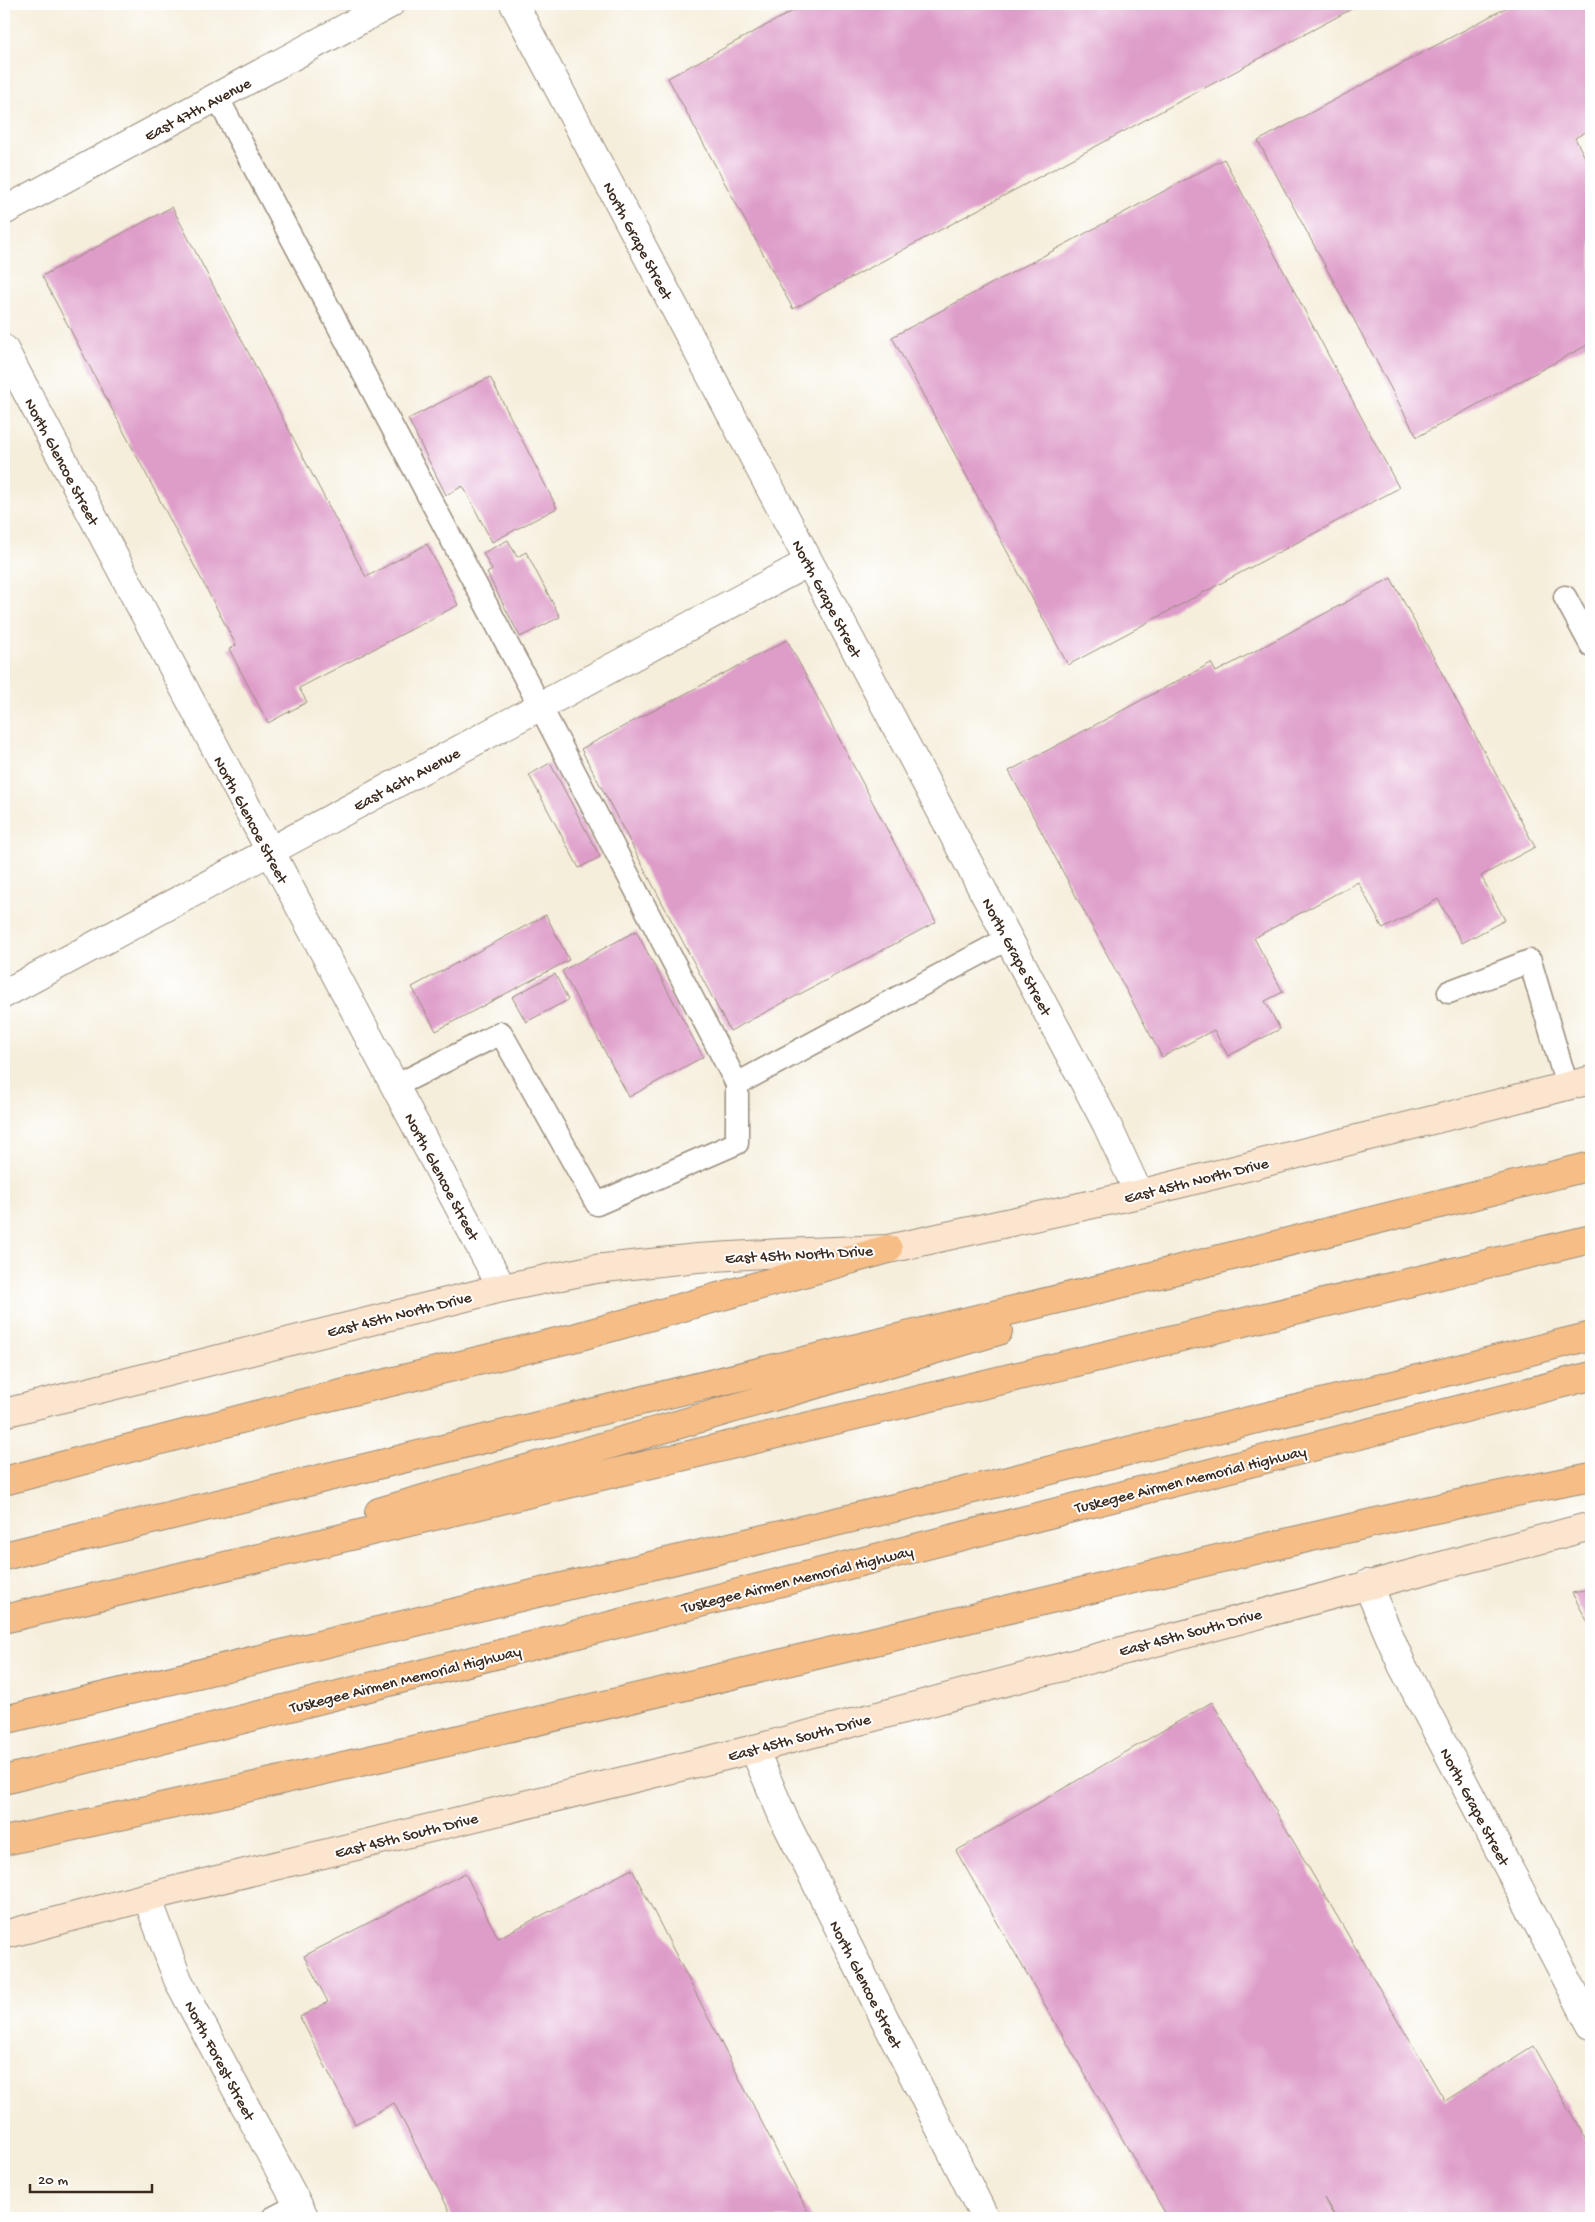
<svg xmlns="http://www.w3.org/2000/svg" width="1595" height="2222" viewBox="0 0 1595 2222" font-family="'Gochi Hand',sans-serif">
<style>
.building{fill:#de9cc9}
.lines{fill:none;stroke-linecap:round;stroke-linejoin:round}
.service-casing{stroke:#988c7c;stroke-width:25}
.minor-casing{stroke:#988c7c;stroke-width:30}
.secondary-casing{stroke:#988c7c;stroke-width:30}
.motorway-casing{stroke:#988c7c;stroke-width:30}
.service{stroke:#fff;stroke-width:22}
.minor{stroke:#fff;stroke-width:28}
.secondary{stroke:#fbe5cf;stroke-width:28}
.motorway{stroke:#f6be86;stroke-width:28}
.labels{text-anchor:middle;stroke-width:4;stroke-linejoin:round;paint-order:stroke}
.street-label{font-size:16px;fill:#3b2a1e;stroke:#fff}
</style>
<rect width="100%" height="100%" fill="#fff"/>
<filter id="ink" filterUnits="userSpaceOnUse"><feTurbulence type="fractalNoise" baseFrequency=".02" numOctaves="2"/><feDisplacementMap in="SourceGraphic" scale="10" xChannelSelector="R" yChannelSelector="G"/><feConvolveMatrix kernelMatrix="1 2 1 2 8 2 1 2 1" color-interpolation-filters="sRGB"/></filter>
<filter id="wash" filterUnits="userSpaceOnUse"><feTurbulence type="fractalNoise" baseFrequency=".0096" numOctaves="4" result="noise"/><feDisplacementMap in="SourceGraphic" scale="20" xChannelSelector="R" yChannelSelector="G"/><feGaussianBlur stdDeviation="1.12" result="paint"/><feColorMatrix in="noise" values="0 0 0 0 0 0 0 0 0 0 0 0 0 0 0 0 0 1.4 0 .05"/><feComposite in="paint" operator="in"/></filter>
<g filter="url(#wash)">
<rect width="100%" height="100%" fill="#f5eedb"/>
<g id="blocks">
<path class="building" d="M806 4H1361L793 309 668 78Z
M1513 4H1591V129L1575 138 1591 169V343L1417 437 1258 141Z
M1224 159 1399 488 1068 665 892 337Z
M172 207 366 577 427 544 458 605 299 688 307 702 268 723 229 649 236 645 42 276Z
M490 377 557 508 492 542 463 486 446 495 408 419Z
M508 540 517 557 526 552 560 617 520 637 487 573 492 570 483 553Z
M1391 578 1535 847 1481 876 1505 920 1462 943 1438 899 1383 929 1358 882 1254 938 1283 992 1265 1001 1280 1029 1228 1056 1214 1030 1162 1057 1009 771 1211 663 1216 672Z
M787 640 936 922 730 1031 581 749Z
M550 763 600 857 579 868 529 775Z
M546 915 569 960 436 1031 412 987Z
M636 931 703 1057 629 1097 562 971Z
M555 974 568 1000 526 1022 512 997Z
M1591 1589V1628L1572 1593Z
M1212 1702 1445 2101 1533 2046 1591 2149V2218H1336L1324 2198 1335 2218H1168L956 1851Z
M632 1869 811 2218H453L394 2103 355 2124 300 2017 328 2002 304 1956 465 1873 498 1938Z"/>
</g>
</g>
<g filter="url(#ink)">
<use href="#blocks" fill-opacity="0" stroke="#988c7c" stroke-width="1"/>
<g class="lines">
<defs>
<path id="service" d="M217 97 540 706 737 1084
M1565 597 1591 645
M1449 992 1530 961 1567 1086
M395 1086 501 1033 597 1204 737 1143V1084L1009 938
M273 2218 298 2205"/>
<path id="minor" d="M514 4 1107 1125 1139 1194
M4 211 390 4
M4 349 502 1288
M4 994 809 562
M1367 1584 1402 1665 1591 2025
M754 1749 784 1819 985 2218
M147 1897 178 1980 305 2218"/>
<path id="secondary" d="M4 1413 502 1288 595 1269 697 1258 781 1253 888 1249 1139 1194 1591 1080
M4 1935 147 1897 754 1749 1591 1526"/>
<path id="motorway" d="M4 1481 287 1407 577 1337 888 1249
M379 1512 998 1331
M4 1556 1124 1283 1591 1166
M4 1619 1591 1239
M4 1720 1007 1481 1591 1336
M4 1780 1591 1376
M4 1841C337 1770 669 1690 1001 1611 1197 1564 1393 1515 1591 1477"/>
</defs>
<use href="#service" class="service-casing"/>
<use href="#minor" class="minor-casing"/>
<use href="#secondary" class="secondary-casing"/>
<use href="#motorway" class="motorway-casing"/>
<use href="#service" class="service"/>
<use href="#minor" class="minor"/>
<use href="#secondary" class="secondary"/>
<use href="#motorway" class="motorway"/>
</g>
</g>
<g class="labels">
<g class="street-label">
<text transform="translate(197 108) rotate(-28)" y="6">East 47th Avenue</text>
<text transform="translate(639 240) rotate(62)" y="6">North Grape Street</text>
<text transform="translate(63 461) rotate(62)" y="6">North Glencoe Street</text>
<text transform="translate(828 598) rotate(62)" y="6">North Grape Street</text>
<text transform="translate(406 778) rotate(-28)" y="6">East 46th Avenue</text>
<text transform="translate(252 819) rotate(62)" y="6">North Glencoe Street</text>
<text transform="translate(1018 956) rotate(62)" y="6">North Grape Street</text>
<text transform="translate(443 1176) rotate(62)" y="6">North Glencoe Street</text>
<text transform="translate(1196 1179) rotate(-14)" y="6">East 45th North Drive</text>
<text transform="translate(799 1253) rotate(-3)" y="6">East 45th North Drive</text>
<text transform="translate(399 1313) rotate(-14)" y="6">East 45th North Drive</text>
<text transform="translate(1190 1478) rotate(-14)" y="6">Tuskegee Airmen Memorial Highway</text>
<text transform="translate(797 1578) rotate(-14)" y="6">Tuskegee Airmen Memorial Highway</text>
<text transform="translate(1190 1631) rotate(-15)" y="6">East 45th South Drive</text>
<text transform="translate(405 1678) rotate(-14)" y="6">Tuskegee Airmen Memorial Highway</text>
<text transform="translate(799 1736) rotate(-15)" y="6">East 45th South Drive</text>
<text transform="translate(1476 1806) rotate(62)" y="6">North Grape Street</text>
<text transform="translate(406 1834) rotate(-14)" y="6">East 45th South Drive</text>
<text transform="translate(867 1984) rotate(63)" y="6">North Glencoe Street</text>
<text transform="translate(221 2060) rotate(62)" y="6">North Forest Street</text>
</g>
</g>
<rect width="1595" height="2222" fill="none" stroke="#fff" stroke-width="20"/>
<path d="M30 2184v8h122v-8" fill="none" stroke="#3b2a1e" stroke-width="2.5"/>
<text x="38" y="2184" font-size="15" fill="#3b2a1e" stroke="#ffffff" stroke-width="4" paint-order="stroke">20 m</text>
</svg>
